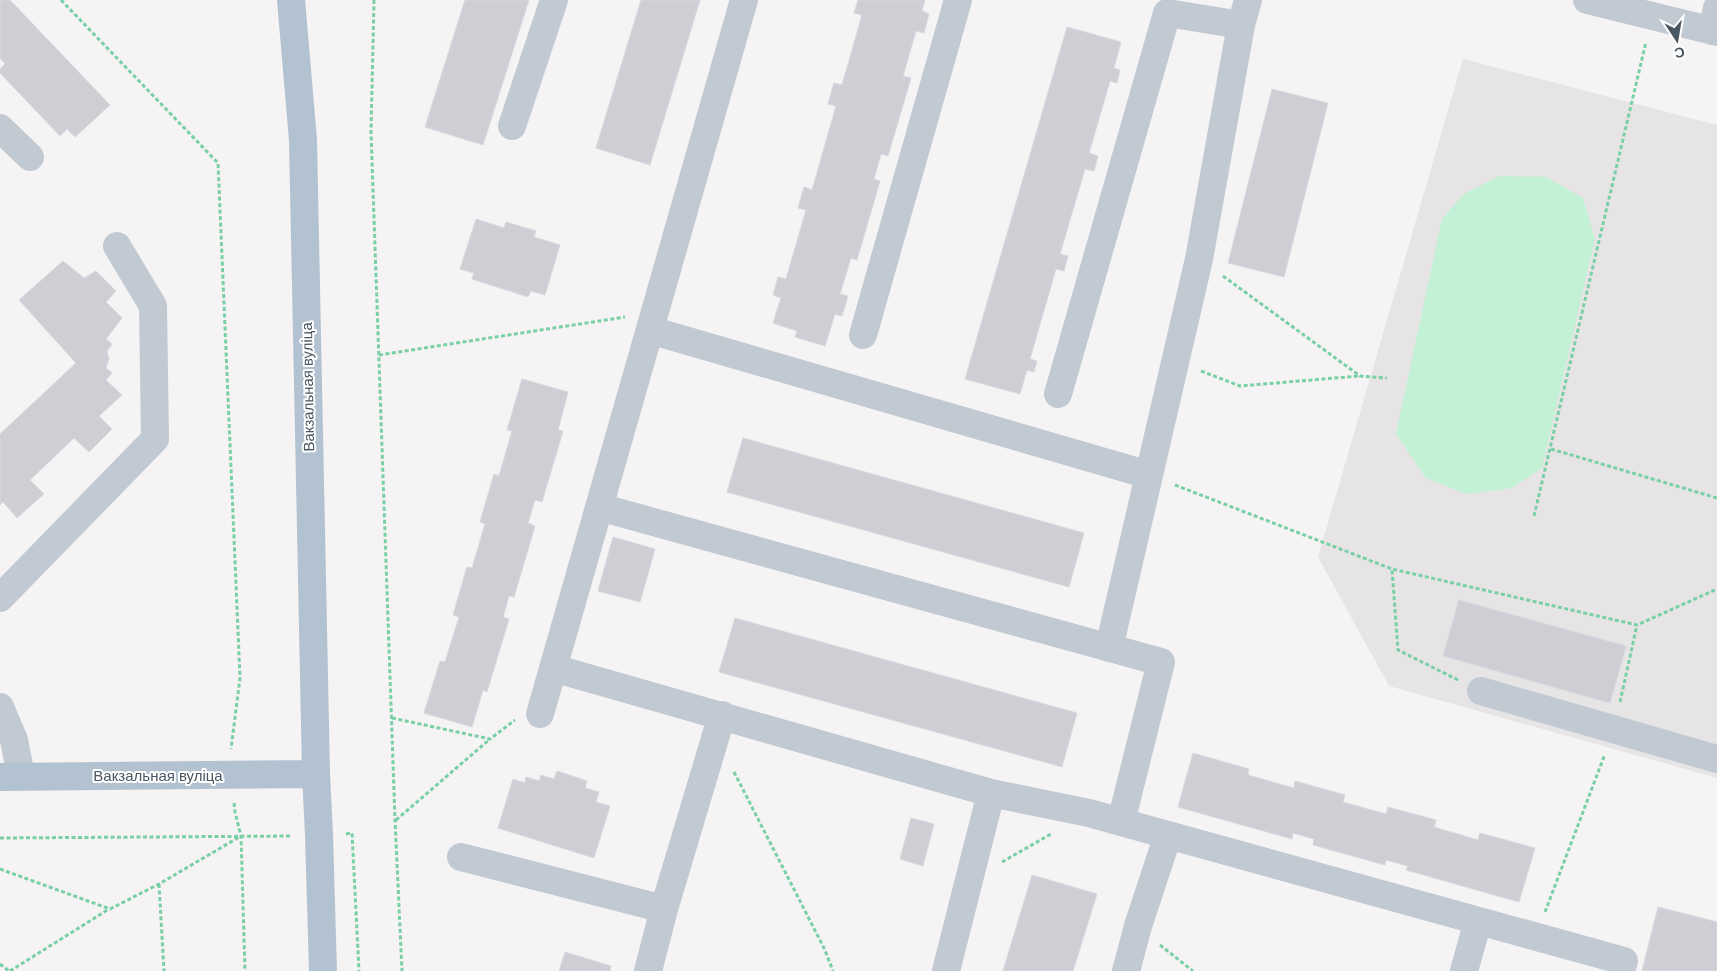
<svg xmlns="http://www.w3.org/2000/svg" width="1717" height="971" viewBox="0 0 1717 971" font-family="'DM Sans',sans-serif">
<style>
.education{fill:#e6e4e5}
.green{fill:#c3f1d5}
.building{fill:#cdcfd5;stroke:#d7d9de}
.lines{fill:none;stroke-linecap:round;stroke-linejoin:round}
.path{stroke:#7ad0a6;stroke-width:3;stroke-dasharray:4 2.5;stroke-linecap:butt}
.minor{stroke:#c1cad2;stroke-width:28}
.major{stroke:#b3c2d1;stroke-width:28}
.labels{text-anchor:middle;stroke-width:4;stroke-linejoin:round;paint-order:stroke}
.street-label{font-size:15px;fill:#4a5661;stroke:#fff}
</style>
<rect width="100%" height="100%" fill="#f5f3f3"/>
<path class="education" d="M1463 59 1717 125V778L1389 686 1318 557Z"/>
<path class="green" d="M1499 176 1546 177 1583 198 1595 239 1542 468 1512 488 1466 494 1426 478 1396 434 1442 219 1464 194Z"/>
<path class="building" d="M0 0H10L110 105 75 137 67 129 60 136 0 73V69L5 64 0 58Z
M465 0H529L483 145 425 127Z
M641 0H700L650 165 596 148Z
M858 0H925L922 11 929 14 924 33 916 31 903 76 911 78 888 156 881 154 874 179 880 181 857 260 851 258 840 294 848 296 842 316 835 314 825 346 795 337 797 331 773 323 781 298 773 295 778 277 786 279 806 210 798 208 804 187 812 190 836 106 828 104 834 83 842 85 862 15 854 13Z
M1067 27 1121 42 1114 68 1120 70 1117 83 1110 81 1089 153 1098 156 1094 171 1085 169 1060 254 1068 256 1064 271 1056 269 1030 359 1037 361 1034 372 1027 370 1020 394 965 379Z
M1272 89 1328 103 1284 277 1228 263Z
M476 219 504 228 506 222 536 231 534 237 560 245 545 295 531 291 528 297 472 279 474 273 460 269Z
M63 261 84 278 96 271 116 291 106 302 122 318 106 339 112 344 107 351 109 359 106 368 112 373 106 380 122 395 99 416 112 429 89 452 74 438 30 480 44 494 17 518 3 502 0 505V434L76 363 19 300Z
M522 379 568 392 558 430 563 431 542 502 535 500 528 523 535 526 514 597 509 596 503 617 509 619 487 692 483 690 472 727 424 713 440 661 445 662 459 617 453 615 467 567 472 568 485 524 480 522 494 474 499 476 512 431 507 430Z
M743 438 1084 533 1069 587 727 492Z
M613 537 655 549 640 602 598 591Z
M1459 600 1626 646 1610 703 1443 656Z
M735 618 1077 713 1062 767 719 672Z
M1193 753 1249 769 1248 775 1294 788 1295 781 1345 795 1343 802 1386 814 1388 807 1436 820 1434 827 1478 840 1480 833 1535 848 1519 902 1406 870 1408 866 1386 860 1385 865 1313 845 1314 839 1293 833 1292 839 1178 807Z
M557 771 587 781 585 788 599 792 596 802 610 806 594 858 498 828 513 779 525 783 526 777 539 781 541 775 554 779Z
M911 818 934 824 923 866 900 859Z
M1032 875 1097 894 1073 971H1003Z
M1658 907 1717 922V971H1642Z
M565 952 611 966 610 971H559Z"/>
<g class="lines">
<path class="path" d="M61 0 218 163 240 678 231 749
M374 0 371 132 395 820 402 971
M1223 276 1360 376 1387 378
M379 355 625 317
M1201 371 1240 386 1359 376
M1551 449 1717 498
M1175 485 1392 569
M1534 516 1646 42
M1458 680 1398 650 1392 569 1637 625 1717 589
M1620 702 1637 625
M392 718 490 739 515 720
M734 772 824 948 833 971
M234 803 235 812 241 836 245 971
M396 820 490 739
M346 834 352 833 359 971
M0 838 292 836
M1002 862 1051 834
M0 869 110 909 159 884 241 836
M159 884 164 971
M1545 912 1605 754
M1160 945 1193 971
M0 964 9 971
M10 971 109 909"/>
<path class="minor" d="M1587 0 1717 32
M1712 31 1717 8
M512 126 554 0
M0 128 30 157
M650 330 1149 475
M863 335 958 0
M1058 394 1167 13 1241 25
M0 598 155 439 153 306 117 246
M1109 648 1199 259 1241 25 1248 0
M553 668 991 793 1089 813 1121 822 1161 662 599 507
M1481 691 1717 759
M0 707 14 740 21 776
M540 714 744 0
M1121 822 1624 961 1621 971
M461 857 664 909
M648 971 664 909 722 715
M946 971 991 793
M1126 971 1138 926 1168 835
M1464 971 1478 921"/>
<path class="major" d="M291 0 303 140 316 774 319 835 323 971
M0 777 316 774"/>
</g>
<g class="labels">
<g class="street-label">
<text transform="translate(308 387) rotate(-91)" y="5">Вакзальная вуліца</text>
<text x="158" y="781">Вакзальная вуліца</text>
</g>
</g>
<g transform="translate(1677 40) rotate(168)" stroke="#ffffff" stroke-width="4" paint-order="stroke">
<path d="M0-4L9 19L0 12L-9 19Z" fill="#4a5661"/>
<text y="-8" font-size="14" font-weight="bold" text-anchor="middle" fill="#4a5661">С</text>
</g>
</svg>
